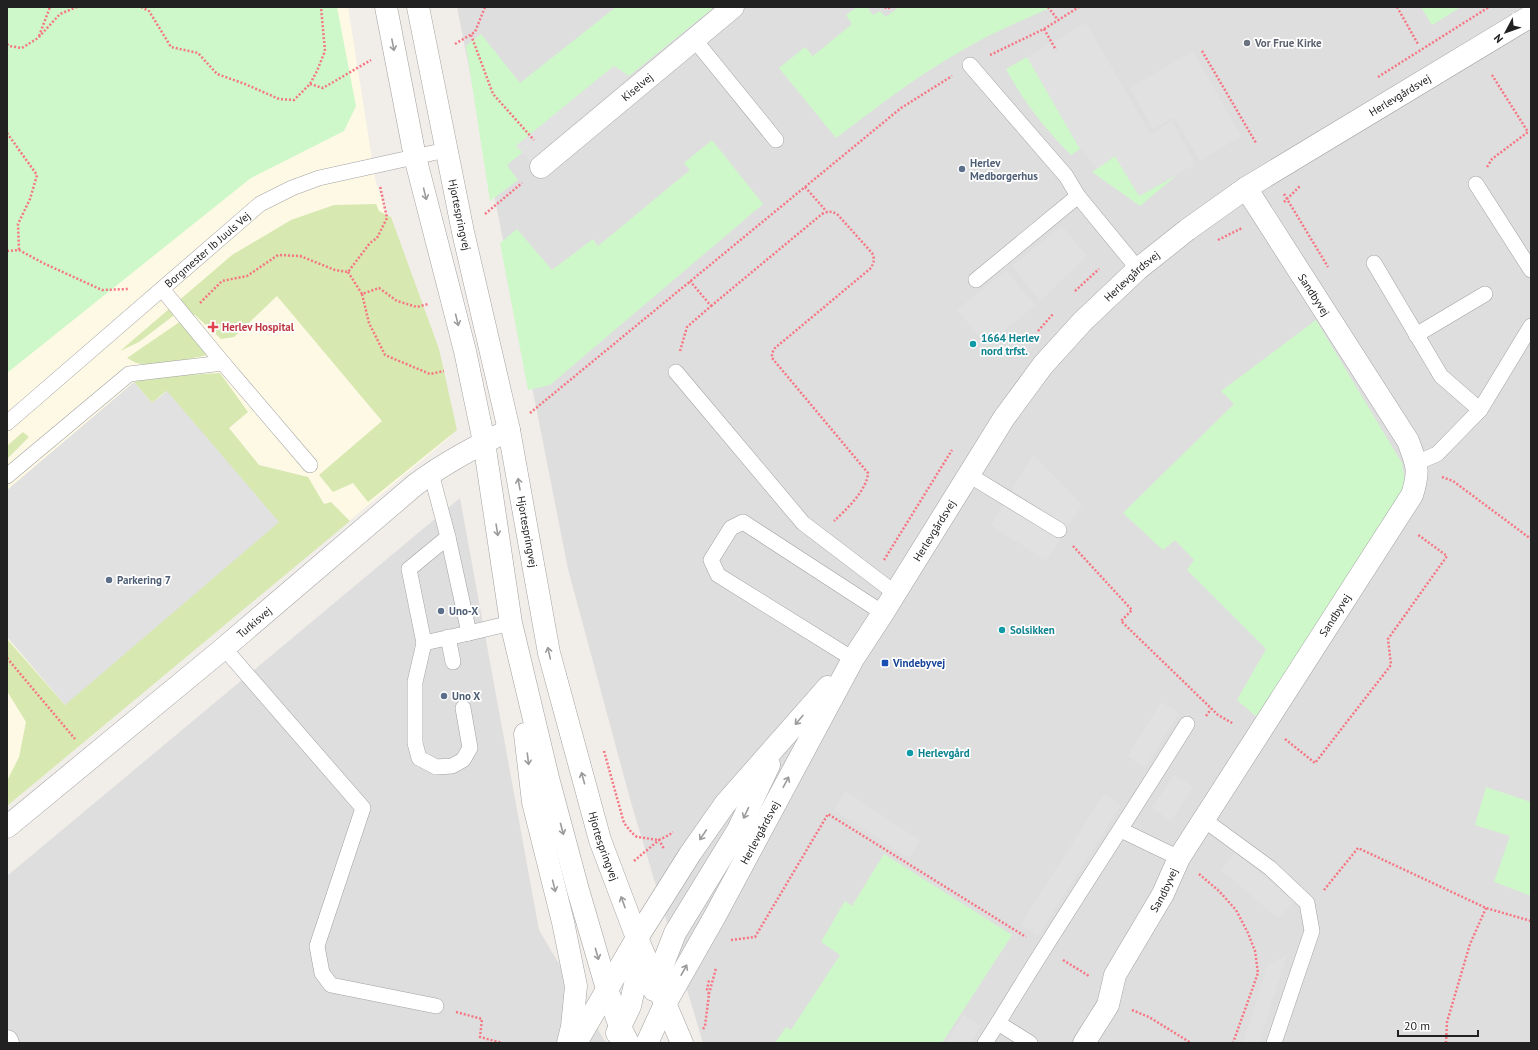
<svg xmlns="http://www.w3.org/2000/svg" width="1538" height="1050" viewBox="0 0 1538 1050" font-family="'PT Sans',sans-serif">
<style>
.residential{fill:#dfdedf}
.education{fill:#fef9e5}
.grass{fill:#d7e8b1}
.park{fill:#cef8c9}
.parking{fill:#e1e1e1}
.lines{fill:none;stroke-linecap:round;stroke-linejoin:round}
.service-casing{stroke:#a2a2a2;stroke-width:16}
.minor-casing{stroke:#a2a2a2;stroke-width:23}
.tertiary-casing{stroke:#a2a2a2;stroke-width:23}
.path{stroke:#f57682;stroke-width:2.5;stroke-dasharray:2 2;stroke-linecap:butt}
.service{stroke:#fff;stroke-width:15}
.minor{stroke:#fff;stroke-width:22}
.tertiary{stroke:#fff;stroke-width:22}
.oneway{stroke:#9b9b9b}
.worship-dot{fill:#6b7280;stroke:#fff;stroke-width:1.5}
.service-dot{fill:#5c6f8a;stroke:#fff;stroke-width:1.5}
.health-dot{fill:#e0444e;stroke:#fff;stroke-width:1.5}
.culture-dot{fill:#0f9aa8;stroke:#fff;stroke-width:1.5}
.transit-dot{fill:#1a4fb4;stroke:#fff;stroke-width:1.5}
.labels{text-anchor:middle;stroke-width:3.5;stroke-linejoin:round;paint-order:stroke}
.worship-label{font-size:11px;font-weight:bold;fill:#5b616d;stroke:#fff;text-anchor:start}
.street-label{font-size:11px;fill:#212121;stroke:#fff}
.service-label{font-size:11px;font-weight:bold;fill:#4e5e75;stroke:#fff;text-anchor:start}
.health-label{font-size:11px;font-weight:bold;fill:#be3a42;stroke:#fff;text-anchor:start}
.culture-label{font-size:11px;font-weight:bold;fill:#0d838f;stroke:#fff;text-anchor:start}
.transit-label{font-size:11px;font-weight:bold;fill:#164399;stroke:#fff;text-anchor:start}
</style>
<rect width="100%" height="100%" fill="#f1ede9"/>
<path class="residential" d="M457 7H1531V1043H703L630 799 568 569Z
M460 498 539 930 606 1043H7V876Z"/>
<path class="education" d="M7 7H348L375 178 451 436 7 806Z"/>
<path class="grass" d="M376 204 379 211 391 217 439 349 457 430 368 502 353 483 333 492 319 475 382 421 277 296 234 337 221 339 195 315 177 313 139 342 120 351 232 255 291 220 334 205Z
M181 321 208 355 153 366 136 363 127 358Z
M220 373 248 412 229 428 259 465 308 477 324 504 331 502 350 521 7 806V781L19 757 26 722 7 691V639L65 705 166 391 152 403 134 382 152 377Z
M23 432 29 437 7 459V446Z"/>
<path class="park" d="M7 7H337L356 106 344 131 251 178 7 373Z
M616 7H712V9L629 76 614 66 517 145 523 152 507 165 518 180 490 201 466 46 481 34 520 83Z
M857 7H867L873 15 880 11 886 17 899 7H1052C1018 22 983 37 951 57 910 81 873 110 836 138L779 68 805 47 813 56 852 24 846 15Z
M1421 7H1461L1432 25Z
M1027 57 1080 149 1071 155C1045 129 1024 102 1006 69Z
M712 140 763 204 550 385 528 390 500 243 517 229 552 270 593 239 598 246 690 170 684 163Z
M1115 156 1139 196 1177 175 1140 206 1092 172Z
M1316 320 1402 463 1405 482 1398 498 1259 719 1237 700 1266 649 1187 570 1194 560 1175 540 1163 550 1123 513 1234 404 1221 391Z
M1486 787 1531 802V896L1494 882 1510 836 1475 825Z
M884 854 1012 935 942 1043H775L786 1027 791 1030 840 955 821 942 845 901 852 906Z"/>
<path class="parking" d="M1086 23 1151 135 1172 121 1195 164 1139 196 1115 156 1097 169 1079 147 1027 57Z
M1193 51 1241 136 1200 161 1174 117 1153 129 1130 88Z
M614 66 629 76 530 160 516 146Z
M1062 226 1087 256 1040 301 1012 266Z
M1006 271 1035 305 987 345 957 310Z
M134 382 152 403 167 391 279 522 65 705 7 637V490Z
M1033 455 1082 505 1046 561 991 525Z
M1161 702 1179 713 1145 768 1128 756Z
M1174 775 1193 787 1171 821 1152 808Z
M845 791 920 840 909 858 834 810Z
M1104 794 1121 805 1038 936 1021 924Z
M1235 853 1294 901 1278 918 1221 870Z
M1287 955 1259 1043H1243L1268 964Z
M963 1015 981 1026 970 1043H946Z"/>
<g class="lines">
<defs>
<g id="service">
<path d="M694 39 776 140"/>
<path d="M970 65 1066 176 1078 196 1138 269"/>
<path d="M1476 184 1531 270"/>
<path d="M1374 263 1441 376 1480 410"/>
<path d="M976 280 1078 196"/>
<path d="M162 289 223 363 310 465"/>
<path d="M1416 335 1485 294"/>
<path d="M676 372 803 523 895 593"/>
<path id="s1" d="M7 423 260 204 292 188 319 178 446 150"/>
<path d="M1416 463 1437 454 1480 410 1531 326"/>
<path d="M431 473 448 537 469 633 511 623"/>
<path d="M969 475 1059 530"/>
<path d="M7 476 129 374 223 363"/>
<path d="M448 537 409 569 424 643 469 633"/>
<path d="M448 637 453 662"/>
<path d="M424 643 415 682V743L419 758 436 767 452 766 463 760 470 748 463 708"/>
<path d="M224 648 363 808 317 946 322 973 331 985 436 1006"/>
<path d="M853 659 718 575 711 560 731 528 743 522 883 613"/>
<path d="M1203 819 1270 868 1307 903 1312 931 1274 1043"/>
<path d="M1121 830 1179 858"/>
<path d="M998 1023C1059 922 1125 824 1187 724"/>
<path d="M985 1043 998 1023 1030 1043"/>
</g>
<g id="minor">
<path id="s2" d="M541 167 733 7"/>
<path id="s3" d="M7 827 224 648 415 485C444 463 477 446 509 430"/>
<path d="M7 1041 8 1043"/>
<path id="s4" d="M1084 1043 1108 1005 1115 975 1163 894 1179 858 1412 495C1420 470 1417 465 1408 441L1246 188"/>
</g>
<g id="tertiary">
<path d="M386 7 415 157 465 351 484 442 511 623 548 778 578 890 607 989 620 1027 628 1043"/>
<path id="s5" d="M418 7 463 232 509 430 549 653 600 840 637 938 682 1043"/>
<path d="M525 734 533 802 563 922 576 986 572 1027 568 1043"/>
<path d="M654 990 656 982 675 933 738 830 769 765"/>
<path d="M617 1033 630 1006 638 971 637 948"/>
<path d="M576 1043 637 938 690 854 725 804 828 687"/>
<path id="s6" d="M647 1043 665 1004 715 916 853 659 883 613 1004 418 1043 365 1083 321 1138 269 1187 230 1246 188 1531 16"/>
</g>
</defs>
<use href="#service" class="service-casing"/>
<use href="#minor" class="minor-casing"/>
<use href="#tertiary" class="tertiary-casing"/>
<path class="path" d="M141 7 149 11 171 47 198 53 217 74 245 84 279 99 294 100 310 84 317 71 325 51 321 7
M885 7 887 9 890 7
M1048 7 1058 20
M1397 7 1418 44
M1044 29 1056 50
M471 35 493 94 534 140
M39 36 50 7
M7 44 9 46 22 48 38 38 60 14 77 7
M455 44 475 32 485 7
M1202 51 1256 143
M990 55 1044 29 1079 7
M1378 77 1489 7
M310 84 323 88 371 60
M7 133 37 175 30 199 18 224 19 250
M1487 167 1492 159 1528 132 1492 75
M805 187 827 212
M1284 194 1328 267
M1284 202 1300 186
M485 214 522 183
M1218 240 1242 228
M7 251 19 250 43 263 102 290 129 289
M348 272 362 294 379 288 397 301 417 307 428 304
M1075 291 1099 269
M362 294 369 323 385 355 430 374 444 371
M200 303 222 281 247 276 278 255 300 256 335 270 348 272 370 243 377 238 387 218 380 186
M711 306 822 214C829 211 832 211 838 215L872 253C875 259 874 262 871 268L775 348 772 353V358L868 473C867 490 846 510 834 521
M1038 331 1053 314
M680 351 687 327 711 306 690 281
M530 413 901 108 952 76
M1442 477 1453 481 1531 539
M1073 546 1132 610 1121 621 1218 715 1234 724
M884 560 952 450
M7 658 75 739
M1206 716 1211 709
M1285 739 1315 763 1391 665 1388 639 1447 556 1417 534
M604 751 624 823 632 833 637 837 659 840 669 835 673 832
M634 861 659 840 664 849
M1199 874 1219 891 1236 910 1248 933 1255 951 1258 973 1233 1043
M1324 890 1358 848 1486 908 1531 921
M731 940 755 937 828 814 1026 937
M1063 960 1089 976
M709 994 716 968
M1132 1010 1149 1017 1191 1043
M456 1012 482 1019 480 1037 502 1043
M703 1029 705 1026 709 994 707 990 709 980
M1446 1043 1447 1022 1470 944 1486 908"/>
<use href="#service" class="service"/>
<use href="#minor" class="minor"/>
<use href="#tertiary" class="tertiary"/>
</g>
<defs><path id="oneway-shaft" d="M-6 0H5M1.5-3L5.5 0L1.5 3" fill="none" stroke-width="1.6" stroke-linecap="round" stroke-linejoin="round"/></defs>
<g class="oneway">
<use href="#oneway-shaft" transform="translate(393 45) rotate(79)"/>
<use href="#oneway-shaft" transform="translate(425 194) rotate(76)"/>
<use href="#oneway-shaft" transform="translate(457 320) rotate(76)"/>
<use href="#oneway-shaft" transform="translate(519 484) rotate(-100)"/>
<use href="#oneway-shaft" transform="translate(497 530) rotate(81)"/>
<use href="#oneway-shaft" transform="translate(549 653) rotate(-103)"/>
<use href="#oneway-shaft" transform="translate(799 720) rotate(131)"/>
<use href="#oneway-shaft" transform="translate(528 759) rotate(83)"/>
<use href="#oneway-shaft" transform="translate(583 778) rotate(-105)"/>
<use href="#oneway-shaft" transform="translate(786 782) rotate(-62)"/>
<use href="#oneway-shaft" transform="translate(746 813) rotate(115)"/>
<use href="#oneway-shaft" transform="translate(562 829) rotate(75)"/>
<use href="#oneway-shaft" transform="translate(703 835) rotate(124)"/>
<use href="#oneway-shaft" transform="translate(554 886) rotate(76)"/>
<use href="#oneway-shaft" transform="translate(623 902) rotate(-110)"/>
<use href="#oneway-shaft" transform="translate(597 954) rotate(74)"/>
<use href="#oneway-shaft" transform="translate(684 970) rotate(-61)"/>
</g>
<circle class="worship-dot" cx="1247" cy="43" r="4"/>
<g class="service-dot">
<circle cx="962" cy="169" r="4"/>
<circle cx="109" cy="580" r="4"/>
<circle cx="441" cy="611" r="4"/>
<circle cx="444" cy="696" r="4"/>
</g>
<path class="health-dot" d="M211 321h4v4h4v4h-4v4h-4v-4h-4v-4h4z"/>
<g class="culture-dot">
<circle cx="973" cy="344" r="4"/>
<circle cx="1002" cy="630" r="4"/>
<circle cx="910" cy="753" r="4"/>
</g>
<rect class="transit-dot" x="881" y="659" width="8" height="8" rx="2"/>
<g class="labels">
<g class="worship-label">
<text x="1255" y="47">Vor Frue Kirke</text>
</g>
<g class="street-label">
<text dy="4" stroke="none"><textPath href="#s2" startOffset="125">Kiselvej</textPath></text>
<text dy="4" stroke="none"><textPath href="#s6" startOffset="1236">Herlevgårdsvej</textPath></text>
<text dy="4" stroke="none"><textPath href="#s5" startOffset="212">Hjortespringvej</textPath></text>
<text dy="4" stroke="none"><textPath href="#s1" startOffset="265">Borgmester Ib Juuls Vej</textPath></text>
<text dy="4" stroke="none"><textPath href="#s6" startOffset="912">Herlevgårdsvej</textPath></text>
<text transform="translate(1314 295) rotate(57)" y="4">Sandbyvej</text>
<text dy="4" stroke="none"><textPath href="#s6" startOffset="588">Herlevgårdsvej</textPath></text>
<text dy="4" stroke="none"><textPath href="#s5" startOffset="536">Hjortespringvej</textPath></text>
<text dy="4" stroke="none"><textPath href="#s4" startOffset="498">Sandbyvej</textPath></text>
<text dy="4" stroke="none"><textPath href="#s3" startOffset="321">Turkisvej</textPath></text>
<text dy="4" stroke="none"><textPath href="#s6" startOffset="239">Herlevgårdsvej</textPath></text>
<text dy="4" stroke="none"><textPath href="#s5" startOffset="860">Hjortespringvej</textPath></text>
<text dy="4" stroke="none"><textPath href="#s4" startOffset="174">Sandbyvej</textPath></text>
</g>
<g class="service-label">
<text x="970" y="167">Herlev<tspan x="970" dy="13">Medborgerhus</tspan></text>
<text x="117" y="584">Parkering 7</text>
<text x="449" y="615">Uno-X</text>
<text x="452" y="700">Uno X</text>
</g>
<g class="health-label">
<text x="222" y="331">Herlev Hospital</text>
</g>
<g class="culture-label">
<text x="981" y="342">1664 Herlev<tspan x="981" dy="13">nord trfst.</tspan></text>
<text x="1010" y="634">Solsikken</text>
<text x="918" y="757">Herlevgård</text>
</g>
<g class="transit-label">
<text x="893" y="667">Vindebyvej</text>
</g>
</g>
<rect width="1538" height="1050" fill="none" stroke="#212121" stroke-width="16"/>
<g transform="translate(1506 32) rotate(229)" stroke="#ffffff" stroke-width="3" paint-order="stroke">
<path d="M0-3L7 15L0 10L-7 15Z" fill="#212121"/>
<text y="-6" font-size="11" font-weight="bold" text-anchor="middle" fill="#212121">N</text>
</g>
<path d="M1398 1030v6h80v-6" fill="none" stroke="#212121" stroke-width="2"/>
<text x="1404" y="1030" font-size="12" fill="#212121" stroke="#ffffff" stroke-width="3" paint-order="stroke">20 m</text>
</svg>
